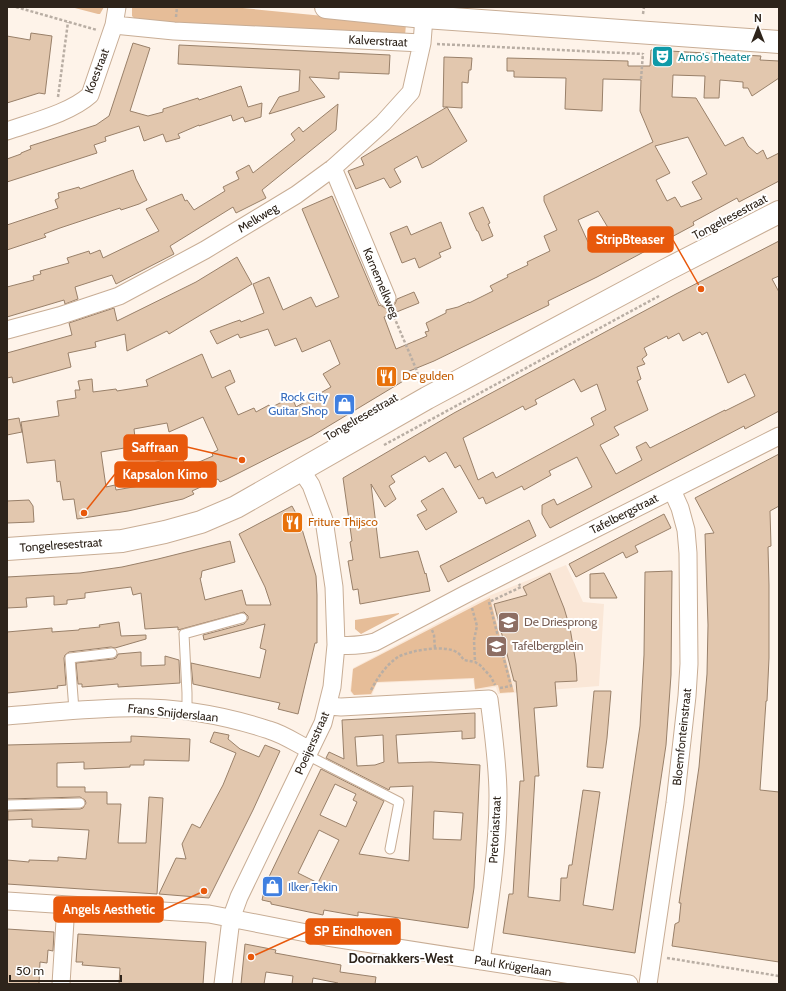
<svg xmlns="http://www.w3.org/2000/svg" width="786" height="991" viewBox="0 0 786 991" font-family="Cabin,sans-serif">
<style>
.education{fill:#fae7d7}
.green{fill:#e6bd98}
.building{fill:#e2c7ae;stroke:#998069;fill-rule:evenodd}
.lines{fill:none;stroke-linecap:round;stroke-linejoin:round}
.lane-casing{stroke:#c8ad95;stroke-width:11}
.street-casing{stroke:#c8ad95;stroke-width:19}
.secondary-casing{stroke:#c8ad95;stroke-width:24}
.path{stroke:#b9aea4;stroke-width:2.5;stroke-dasharray:3 2;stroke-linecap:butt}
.lane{stroke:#fff;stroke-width:9}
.street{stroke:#fff;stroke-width:17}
.secondary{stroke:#fff;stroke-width:22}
.labels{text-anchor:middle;stroke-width:4;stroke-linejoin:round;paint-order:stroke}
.street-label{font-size:12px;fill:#2e241b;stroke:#fff}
.culture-label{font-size:12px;fill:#0d838f;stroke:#fff;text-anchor:start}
.food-label{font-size:12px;fill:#c56008;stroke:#fff;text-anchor:start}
.shop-label{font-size:12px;fill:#366cbe;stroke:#fff;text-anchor:end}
.education-label{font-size:12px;fill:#785e54;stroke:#fff;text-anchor:start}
.neighbourhood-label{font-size:13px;font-weight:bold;fill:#2e241b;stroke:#fff}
.leader{fill:none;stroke:#e8590c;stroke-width:1.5}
.callout-dot{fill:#e8590c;stroke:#fff;stroke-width:1.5}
.callout{fill:#e8590c;stroke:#e8590c;stroke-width:1.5}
.callout-label{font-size:13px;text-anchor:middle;font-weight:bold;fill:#fff}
</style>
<rect width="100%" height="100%" fill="#fef3e9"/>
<path class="education" d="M566 565 583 602 604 604 599 686 498 694 496 687 475 690 473 679 377 683 372 695H353L350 691 353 668 491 595Z"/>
<path class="green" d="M71 7H104L100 14H98Z
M132 7H232L406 24 405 36 138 22 132 16Z
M490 598 514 692 500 693 498 685 475 689 474 678 377 682 371 694 354 695 351 691 353 669Z
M399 613V614L361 634 355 629V620Z"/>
<path class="building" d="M31 33 52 36 45 94 39 93 7 103V36L30 40Z
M133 43 150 48 130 111 148 116 163 112V109L198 98 199 100 241 86 248 107 262 103 261 117 245 122 243 117 233 121 231 115 199 126V125L178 134 180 138 166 142 163 134 144 141 139 126 105 137 106 141 94 145 97 153 7 182V159L21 154V153L31 149 30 146 96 125 109 116Z
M179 45 390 55 389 74 339 72V79L309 77 325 97 269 114 279 97 299 91 300 70 178 64Z
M651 50 761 56 760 60 779 61V78L752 96 748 88H743V82L720 80 719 98H704L705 76 673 75 672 97 696 98 725 146 743 137 748 146 757 154 763 150 767 159 779 153V181L739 202 737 198 693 222 694 225 597 277 548 301 549 305 434 361 407 372 410 377 312 436 227 479 220 482 218 479 192 491 194 494 183 499 128 511 77 519 74 499 63 500 60 481 57 482 55 460 27 463 21 422 59 416 57 401 76 398 75 390H80L78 381 92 379 93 392 116 389 117 391 148 386 146 380 202 354 212 378 230 370 235 382 225 387 238 415 254 408 256 412 269 405 270 408 292 397 296 407 331 387 323 374 340 364 330 340 302 352 296 338 275 346 268 329 240 338 238 334 217 344 210 331 234 322 240 320 241 322 264 313 253 284 269 277 283 310 311 297 316 307 339 297 302 209 332 196 379 306 380 305 385 308 390 307 395 304 397 299 414 292 419 303 384 317 396 349 427 336 425 332 429 331 426 323 446 313V310L458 307 469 302V303L493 291 490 286 508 277 507 275 528 265 527 262 550 251 544 236 557 230 544 201V196L653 142 640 111 641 80 603 79 602 111 565 109 566 78 514 77V71H507V58L628 61V66H650ZM688 137 707 174 692 182 702 199 681 207 675 197 667 201 656 180 670 173 655 146ZM598 211 610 231 588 242 578 220ZM203 417 218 450 212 453 213 456 185 468 182 455 138 467 139 486 116 490 115 485 106 487 101 452 136 446 134 429 167 423 169 432Z
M444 57 472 58 471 70H469L468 83 462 82V108L447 107 467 141 431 164 422 168 417 156 394 169 401 182 390 188 384 178 356 189 348 171 364 165 361 158 447 107H443Z
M338 104 336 130 262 190 266 198 236 213 233 207 170 246 174 254 116 284 112 275 75 287 78 299 65 304 64 300 7 317V287L34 280 33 276 41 274 40 271 69 263 67 258 89 251 90 254 100 250 103 258 159 231 146 209 182 194 185 201 187 200 194 210 225 191 223 187 239 179 236 172 249 165 253 173 295 140 291 134 299 127 303 132Z
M133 170 136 179 147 200 139 204 121 210 120 208 60 228 44 234 46 237 7 250V225L58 208 55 200 59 198 58 193 79 187 80 189Z
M483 207 490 223 488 224 493 236 482 241 478 231H477L469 213Z
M441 222 451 248 439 253 441 257 419 268 415 258 402 263 390 233 407 226 411 235Z
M779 241V276L772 279 779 292V411L745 429 744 426 550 528 542 514V505L554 499 557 505 592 487 577 457 549 471 551 475 524 490 522 486 486 504 483 497 479 499 460 465 455 468 446 452 429 462 425 456 391 476 395 482 389 486 396 499 385 507 371 484 380 558 418 551 425 574 426 573 430 591 360 604 358 589 353 590 348 561 353 560 350 542 352 541 343 478 454 413 676 294ZM700 332 702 335 707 332 728 383 745 374 755 396 725 411V410L650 448 646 442 636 447 642 460 616 474 600 445 619 435 614 427 648 410 637 381 641 379 637 367 645 364 642 359 647 355 644 348 667 336 668 339 679 333 683 341ZM574 379 581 392 597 384 606 410 591 418 594 425 496 478 493 472 478 480 463 438 523 406 525 410 537 404 535 400Z
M237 257 252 284 169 334 167 331 127 351 125 334 95 342 96 347 68 353 71 367 13 383 12 377 7 378V353L72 335 69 323 114 308 117 321 196 282Z
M19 418 22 432 7 435V420Z
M779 454V506L770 511 771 546 768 547 769 585V658L767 701H766L760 790 779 792V962L672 946 675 924 679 922 681 903H679L699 767 707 674 708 625 705 534 714 533 695 498Z
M443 488 457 512 426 530 417 515 427 510 421 501Z
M29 500 33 506 34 522 7 523V501Z
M292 506 299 519 316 576 317 595V643H315L298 714 278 709 280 703 193 684 191 663 260 678 266 650 260 648 265 624 204 640 203 635 244 624 248 619V616L244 612 178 630V627L145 629 141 593 133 595 131 587 85 593V598L67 600V604L54 605V596L26 598 27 607 7 608V577L80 573 122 567 158 559 230 541 235 562 202 571 201 578H200L205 600 242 590 246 605H271L265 587 239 534Z
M664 514 671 528 635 546 638 552 626 558 623 552 576 577 569 564Z
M529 520 536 536 448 582 440 566Z
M672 571 671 675 666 745 635 953 503 933 509 894H513L520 781H524L516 681H514L494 604 527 595 523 587 550 573 564 608 570 628 576 664 577 681 555 682 557 706 534 708 539 776H535L528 897 560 901 561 878H567L569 865H572L583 790 600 792 583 905 613 910 640 726 644 655 645 572Z
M604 573 617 598H590V574Z
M119 622 121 636 146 635V639L115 648 111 647 69 652 65 655 64 658 66 685 57 686 58 688 7 693V632L52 628V632L79 630V629L100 627 99 625Z
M141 652V666L165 665V656L179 660 180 683 118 687V684L82 687V684H78L76 663 113 659 116 658 118 654Z
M594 691H611L607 738 603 768 587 767Z
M475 713V738L462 739V731L396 735 398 763 431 762 480 765 474 888 468 928 358 912V916L324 910 323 915 271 904V902L262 900 266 883 321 769 384 801 359 854 409 861 413 786 390 787 389 790 326 758 329 752 344 759 342 720ZM383 735 384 762 375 765 357 766 355 737ZM335 784 356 794 353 800 357 802 346 827 320 815ZM434 811 463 813 461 840 433 839ZM319 830 339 840 318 883 298 873Z
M214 732 229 735 228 739 240 749 259 757 265 745 280 751 253 810 209 898 159 894 176 858 186 859 182 844 192 824 200 828 223 785 236 753 210 742Z
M131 736 190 739 189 761 144 760V765H130V767L84 769V762L57 763V787H85V792H107V804H121L118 843H146L149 797 163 798 157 894 7 884V860L29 862V860L58 861V857L86 859 89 830 32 827V819L8 820V811L80 809 83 808 86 803 85 800 80 797 7 799V745L131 742Z
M7 929 54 932 53 951 48 950 47 963 40 962 39 984H7Z
M78 934 206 942 203 984H119L120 968 82 965 83 962H76Z
M245 944 276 950 275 953 341 965 340 972 376 977 375 984H337L338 983 313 978 312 984H292L293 976 266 972 264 984H241Z"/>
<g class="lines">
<defs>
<path id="lane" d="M74 710 70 658 112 653
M187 712V693L184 634 242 618
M307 755 399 802 390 849
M7 805 80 803"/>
<path id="street" d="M114 25 174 31 422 43
M7 131C33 122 70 113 90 95L114 25 117 7
M333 168 387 298
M7 330 59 316 119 296 205 250 296 195 333 168 383 123 411 92 422 43 424 17
M336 645C350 646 361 646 375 642L466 594 779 436
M329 706 341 707 489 699C493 731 498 764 498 796 498 851 489 907 481 961
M7 716C44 713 82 709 119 708 169 706 221 714 269 730 283 734 296 743 310 750
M7 901 209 914 327 937 629 984
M61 984 66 905
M223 984 231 919 239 897 323 723 332 687 336 645 334 587 324 520 311 485 301 470
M648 984 675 803 687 696 689 664 688 553 686 530 680 508 672 490"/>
<path id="secondary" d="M326 7 424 17 779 42
M7 549 122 541 165 532 201 522 236 507 427 398 666 270 779 212"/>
</defs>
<use href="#lane" class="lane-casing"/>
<use href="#street" class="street-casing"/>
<use href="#secondary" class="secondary-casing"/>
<path class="path" d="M16 7 97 30
M643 14 644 7
M176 17 177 7
M437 44 643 54
M641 79 643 53
M58 97 68 22
M392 312 417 371 419 382
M384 445 659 296
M472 608 477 626 474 640 475 662
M432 630 434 635 435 649
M500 688 511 686 489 602 521 587 519 584
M371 690C378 677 386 665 398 657 411 650 446 644 458 653 461 655 462 658 464 660L475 662 480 665 491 677 495 685
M667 958 779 976"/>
<use href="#lane" class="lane"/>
<use href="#street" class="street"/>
<use href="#secondary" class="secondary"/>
</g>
<defs>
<symbol id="theatre-square" viewBox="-11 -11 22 22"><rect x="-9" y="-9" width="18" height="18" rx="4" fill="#0f9aa8" stroke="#fff"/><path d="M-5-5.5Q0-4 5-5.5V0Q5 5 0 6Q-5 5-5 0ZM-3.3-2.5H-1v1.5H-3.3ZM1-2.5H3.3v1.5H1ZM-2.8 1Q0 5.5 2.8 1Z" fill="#fff"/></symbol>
<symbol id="restaurant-square" viewBox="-11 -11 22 22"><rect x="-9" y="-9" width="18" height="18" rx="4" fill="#e8710a" stroke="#fff"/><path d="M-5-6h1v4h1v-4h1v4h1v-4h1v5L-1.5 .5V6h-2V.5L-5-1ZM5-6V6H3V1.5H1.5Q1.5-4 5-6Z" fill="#fff"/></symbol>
<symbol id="shop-square" viewBox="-11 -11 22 22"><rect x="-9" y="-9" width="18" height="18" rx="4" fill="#3f7fe0" stroke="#fff"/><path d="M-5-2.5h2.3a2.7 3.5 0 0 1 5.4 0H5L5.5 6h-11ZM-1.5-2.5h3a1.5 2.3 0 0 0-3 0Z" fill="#fff"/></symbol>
<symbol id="school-square" viewBox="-11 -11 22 22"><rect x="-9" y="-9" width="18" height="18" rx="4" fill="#8d6e63" stroke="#fff"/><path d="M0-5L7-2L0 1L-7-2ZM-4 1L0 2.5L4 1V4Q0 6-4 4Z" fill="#fff"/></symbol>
</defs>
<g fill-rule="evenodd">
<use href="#theatre-square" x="650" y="44" width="25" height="25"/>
<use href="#restaurant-square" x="374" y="364" width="25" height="25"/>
<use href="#shop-square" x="332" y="392" width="25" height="25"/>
<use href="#restaurant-square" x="280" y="510" width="25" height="25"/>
<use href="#school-square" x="496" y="610" width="25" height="25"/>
<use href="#school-square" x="484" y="634" width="25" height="25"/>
<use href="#shop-square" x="260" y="874" width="25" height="25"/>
</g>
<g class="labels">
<g class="street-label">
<text transform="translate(378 41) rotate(3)" y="4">Kalverstraat</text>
<text transform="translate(97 71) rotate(-69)" y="4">Koestraat</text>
<text transform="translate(730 217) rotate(-28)" y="4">Tongelresestraat</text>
<text transform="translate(258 218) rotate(-31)" y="4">Melkweg</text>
<text transform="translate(381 283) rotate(67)" y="4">Karnemelkweg</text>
<text transform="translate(361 417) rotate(-30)" y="4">Tongelresestraat</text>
<text transform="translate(624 514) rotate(-27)" y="4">Tafelbergstraat</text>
<text transform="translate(61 545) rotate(-4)" y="4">Tongelresestraat</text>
<text transform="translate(173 713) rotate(6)" y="4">Frans Snijderslaan</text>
<text transform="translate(682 737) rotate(-84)" y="4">Bloemfonteinstraat</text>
<text transform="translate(312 743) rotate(-66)" y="4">Poeijersstraat</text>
<text transform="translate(495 830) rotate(-87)" y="4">Pretoriastraat</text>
<text transform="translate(513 966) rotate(9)" y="4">Paul Krügerlaan</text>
</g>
<g class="culture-label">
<text x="678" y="61">Arno's Theater</text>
</g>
<g class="food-label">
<text x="402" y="380">De gulden</text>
<text x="308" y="526">Friture Thijsco</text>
</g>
<g class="shop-label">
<text x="328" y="401">Rock City<tspan x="328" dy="14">Guitar Shop</tspan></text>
<text x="288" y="891" text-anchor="start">Ilker Tekin</text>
</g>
<g class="education-label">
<text x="524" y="626">De Driesprong</text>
<text x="512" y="650">Tafelbergplein</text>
</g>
<g class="neighbourhood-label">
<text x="401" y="963">Doornakkers-West</text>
</g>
</g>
<path class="leader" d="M701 289L673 240M242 460L187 447M84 513L115 474M204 891L163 910M251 957L306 932"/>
<g class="callout-dot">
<circle cx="701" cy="289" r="4"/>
<circle cx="242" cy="460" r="4"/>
<circle cx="84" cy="513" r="4"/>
<circle cx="204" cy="891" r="4"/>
<circle cx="251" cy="957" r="4"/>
</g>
<g class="callout">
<rect x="588" y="227" width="85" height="25" rx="4"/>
<rect x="124" y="435" width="63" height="25" rx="4"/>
<rect x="115" y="462" width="101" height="25" rx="4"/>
<rect x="54" y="897" width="109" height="25" rx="4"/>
<rect x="306" y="919" width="94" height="25" rx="4"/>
</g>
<g class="callout-label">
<text x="630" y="244">StripBteaser</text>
<text x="155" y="452">Saffraan</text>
<text x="165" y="479">Kapsalon Kimo</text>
<text x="109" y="914">Angels Aesthetic</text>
<text x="353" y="936">SP Eindhoven</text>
</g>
<rect width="786" height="991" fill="none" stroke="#2e241b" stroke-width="16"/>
<g transform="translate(758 28)" stroke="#ffffff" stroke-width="3" paint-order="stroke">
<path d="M0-3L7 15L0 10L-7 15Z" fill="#2e241b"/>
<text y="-6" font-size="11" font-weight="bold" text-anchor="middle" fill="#2e241b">N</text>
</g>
<path d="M10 975v6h111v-6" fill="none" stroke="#2e241b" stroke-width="2"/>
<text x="16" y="975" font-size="12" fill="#2e241b" stroke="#ffffff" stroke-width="3" paint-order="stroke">50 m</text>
</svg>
